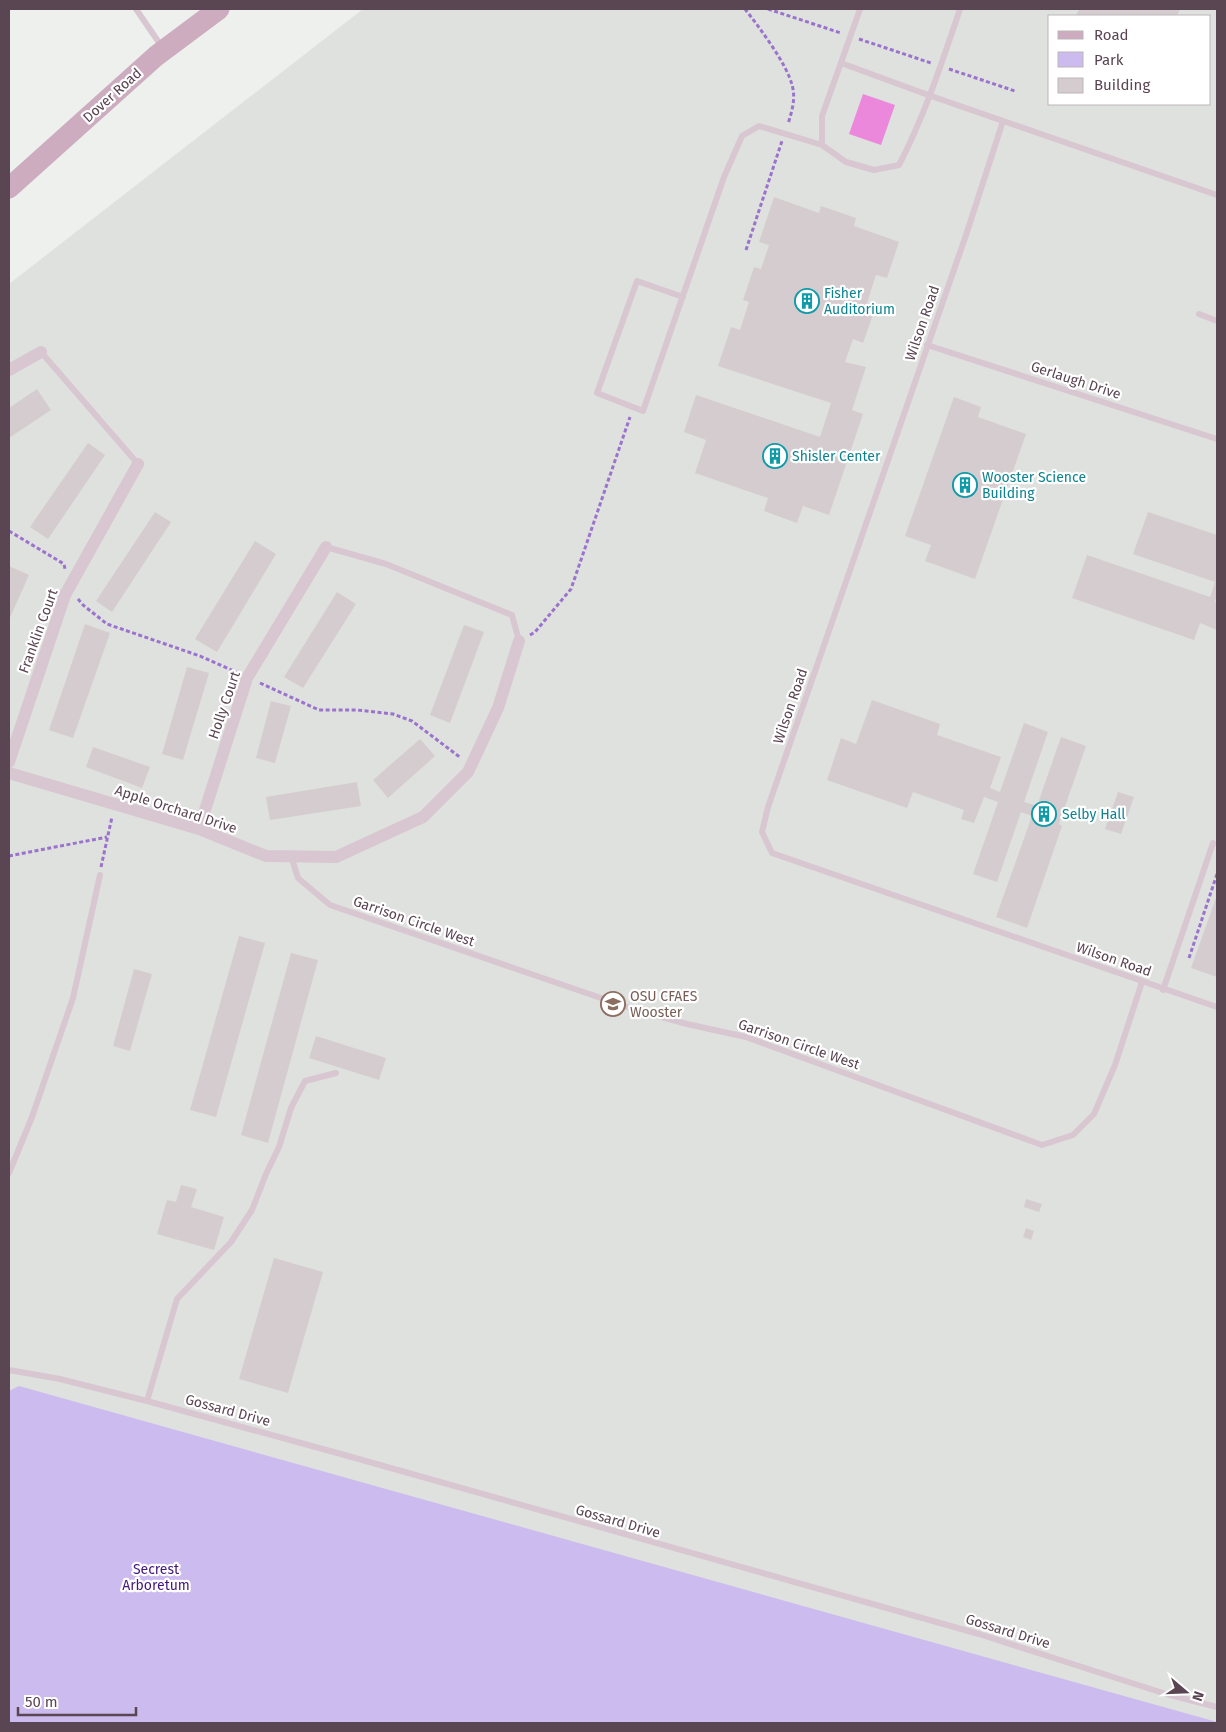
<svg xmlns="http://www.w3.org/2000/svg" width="1226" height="1732" viewBox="0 0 1226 1732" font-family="'Fira Sans',sans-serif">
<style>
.education{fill:#dfe1de;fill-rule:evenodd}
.green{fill:#cbe}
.water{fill:#eb88dc}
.building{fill:#d5cccf}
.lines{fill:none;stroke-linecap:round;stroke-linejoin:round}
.path{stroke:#9b73cc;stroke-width:3;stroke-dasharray:4 2.5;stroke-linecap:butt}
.lane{stroke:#d8c6d1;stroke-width:6}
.street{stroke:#d8c6d1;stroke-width:12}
.primary{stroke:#ccacbe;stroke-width:21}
.labels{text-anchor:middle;stroke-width:4.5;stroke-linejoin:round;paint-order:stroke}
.street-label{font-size:14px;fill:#5a4552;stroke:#fff}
.culture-label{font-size:14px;fill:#0d838f;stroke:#fff;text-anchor:start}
.education-label{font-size:14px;fill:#785e54;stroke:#fff;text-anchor:start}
.park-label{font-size:14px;fill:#43177b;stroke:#fff}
</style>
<rect width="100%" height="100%" fill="#edf0ed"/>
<path class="education" d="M363 9H1217V1723H9V284ZM1050 16H1210V104H1050Z"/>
<path class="green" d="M19 1386 1217 1722V1723H9V1391Z"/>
<path class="water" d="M863 94 895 105 881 145 849 134Z"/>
<path class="building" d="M1079 9H1180L1177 16H1076Z
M774 197 819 213 821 206 856 218 854 226 899 242 887 278 876 275 867 303 876 306 863 343 853 339 845 362 866 367 852 410 863 414 829 515 803 506 797 523 764 511 768 498 695 473 706 440 684 432 696 395 820 437 831 403 718 366 731 327 740 330 749 302 743 300 754 267 761 269 769 245 759 242Z
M37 389 51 410 9 438V408Z
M954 397 981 407 978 417 1026 434 975 579 925 561 931 545 905 536Z
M88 443 105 455 48 539 30 527Z
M155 512 171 522 112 612 96 601Z
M1148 512 1217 535V595L1215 602 1217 603V630L1200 623 1194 640 1072 598 1087 555 1210 597 1215 582 1133 554Z
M255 541 276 554 217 652 195 639Z
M9 566 29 575 9 620Z
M337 592 356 604 303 688 284 677Z
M85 624 110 633 73 738 49 730Z
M464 625 484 632 450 723 430 715Z
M187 667 209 673 183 760 162 754Z
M872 700 940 724 937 735 1001 757 990 788 1000 792 1024 723 1048 732 1024 802 1037 806 1061 737 1086 746 1059 824 1062 826 1027 928 996 917 1032 816 1021 812 997 882 973 874 998 802 984 797 974 823 961 819 964 810 913 792 907 808 827 780 841 738 856 744Z
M271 701 291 706 275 763 256 758Z
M420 739 435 756 388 798 373 780Z
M93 747 150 767 142 788 86 767Z
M357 782 361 806 270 820 266 797Z
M1118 792 1134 797 1121 834 1105 829Z
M1217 895V977L1191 968Z
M239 936 265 943 216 1117 190 1110Z
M291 953 318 960 268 1143 241 1135Z
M134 969 152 974 130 1051 113 1046Z
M316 1036 386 1058 379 1080 309 1058Z
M181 1185 197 1189 191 1207 224 1217 214 1250 157 1234 167 1200 176 1202Z
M1026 1199 1042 1204 1039 1212 1024 1207Z
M1026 1228 1034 1231 1031 1240 1023 1237Z
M274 1258 323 1272 288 1393 239 1379Z"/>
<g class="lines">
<path class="path" d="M745 9C759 27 787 64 792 85 796 98 792 111 788 124
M768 9 841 33
M859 39 931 63
M949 69 1015 91
M746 250 782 141
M9 531 64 564 65 569
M78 599 83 605 107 624 200 656 236 672
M530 635 535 632 571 589 630 417
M260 683 319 710H357L393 714 412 721 461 758
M9 856 107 837
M101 867 112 817
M1189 958 1217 874"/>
<path class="lane" d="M136 9 162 47
M860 9 822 116V145L846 162 874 170 899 165C925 115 942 62 960 9
M841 63 931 96 1217 195
M1003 121 966 235 768 807 762 832 772 853 1217 1007
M683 297 637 281 597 393 643 411 724 177 742 136 759 126 822 145
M1199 314 1217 321
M927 345 1217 439
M41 352 138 464
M326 547 386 564 512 615 519 641
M291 856 298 878 330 905 636 1010 687 1024 746 1037 1042 1145 1073 1135 1094 1114 1115 1065 1142 982
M1163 990 1213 843
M9 1173 32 1117 73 998 100 875
M9 1370 60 1379 147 1401 341 1454 979 1634 1166 1694 1217 1707
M147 1401 177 1299 231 1242 252 1210 266 1174 279 1147 291 1108 305 1081 336 1073"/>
<path class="street" d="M9 370 41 352
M9 762 65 595 138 464
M9 773 199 829 266 856 336 857 423 817 468 772 498 708 519 641
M199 829 247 678 326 547"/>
<path class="primary" d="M9 188 156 56 219 9"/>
</g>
<defs>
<symbol id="building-ring" viewBox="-11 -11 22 22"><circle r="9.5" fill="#fff" stroke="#0f9aa8" stroke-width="1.5"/><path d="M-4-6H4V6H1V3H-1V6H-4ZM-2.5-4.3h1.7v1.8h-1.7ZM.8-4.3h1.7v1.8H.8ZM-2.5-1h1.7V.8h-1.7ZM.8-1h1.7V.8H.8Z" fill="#0f9aa8"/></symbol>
<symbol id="university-ring" viewBox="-11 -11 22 22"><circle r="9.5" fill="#fff" stroke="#8d6e63" stroke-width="1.5"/><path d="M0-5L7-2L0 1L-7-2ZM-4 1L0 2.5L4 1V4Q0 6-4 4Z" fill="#8d6e63"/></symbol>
</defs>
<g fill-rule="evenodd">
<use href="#building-ring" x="793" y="287" width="28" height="28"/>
<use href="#building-ring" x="761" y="442" width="28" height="28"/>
<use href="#building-ring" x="951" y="471" width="28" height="28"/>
<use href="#building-ring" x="1030" y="800" width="28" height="28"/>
<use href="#university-ring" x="599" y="990" width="28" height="28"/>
</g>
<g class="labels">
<g class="street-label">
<text transform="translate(112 95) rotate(-42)" y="5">Dover Road</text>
<text transform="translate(922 323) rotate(-71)" y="5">Wilson Road</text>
<text transform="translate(1076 380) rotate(18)" y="5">Gerlaugh Drive</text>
<text transform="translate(38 631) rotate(-70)" y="5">Franklin Court</text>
<text transform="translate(224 705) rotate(-71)" y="5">Holly Court</text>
<text transform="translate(790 706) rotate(-71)" y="5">Wilson Road</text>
<text transform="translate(176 809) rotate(18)" y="5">Apple Orchard Drive</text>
<text transform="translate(414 921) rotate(19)" y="5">Garrison Circle West</text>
<text transform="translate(1114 959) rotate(19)" y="5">Wilson Road</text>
<text transform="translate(799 1044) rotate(19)" y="5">Garrison Circle West</text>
<text transform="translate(228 1410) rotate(15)" y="5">Gossard Drive</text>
<text transform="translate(618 1521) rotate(16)" y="5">Gossard Drive</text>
<text transform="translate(1008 1631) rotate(17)" y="5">Gossard Drive</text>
</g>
<g class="culture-label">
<text x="824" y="298">Fisher<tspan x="824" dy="16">Auditorium</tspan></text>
<text x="792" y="461">Shisler Center</text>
<text x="982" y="482">Wooster Science<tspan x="982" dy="16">Building</tspan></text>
<text x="1062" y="819">Selby Hall</text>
</g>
<g class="education-label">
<text x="630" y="1001">OSU CFAES<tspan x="630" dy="16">Wooster</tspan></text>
</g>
<g class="park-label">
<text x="156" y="1574">Secrest<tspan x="156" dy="16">Arboretum</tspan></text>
</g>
</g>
<rect width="1226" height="1732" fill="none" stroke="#5a4552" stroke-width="20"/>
<rect x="1048" y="15" width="162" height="90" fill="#ffffff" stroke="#bdb5ba"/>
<rect x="1058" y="31" width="25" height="8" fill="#ccacbe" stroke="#bdb5ba"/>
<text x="1094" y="40" font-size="15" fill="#5a4552">Road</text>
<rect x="1058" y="52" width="25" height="15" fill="#ccbbee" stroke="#bdb5ba"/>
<text x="1094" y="65" font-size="15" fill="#5a4552">Park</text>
<rect x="1058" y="78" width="25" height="15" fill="#d5cccf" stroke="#bdb5ba"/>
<text x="1094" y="90" font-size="15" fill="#5a4552">Building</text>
<g transform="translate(1186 1692) rotate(109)" stroke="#ffffff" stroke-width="4" paint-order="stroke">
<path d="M0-4L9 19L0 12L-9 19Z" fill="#5a4552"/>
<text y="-8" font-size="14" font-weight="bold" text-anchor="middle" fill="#5a4552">N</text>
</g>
<path d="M18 1707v8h118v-8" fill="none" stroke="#5a4552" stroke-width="2.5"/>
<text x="25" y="1707" font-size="15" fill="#5a4552" stroke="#ffffff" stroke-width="4" paint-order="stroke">50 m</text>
</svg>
